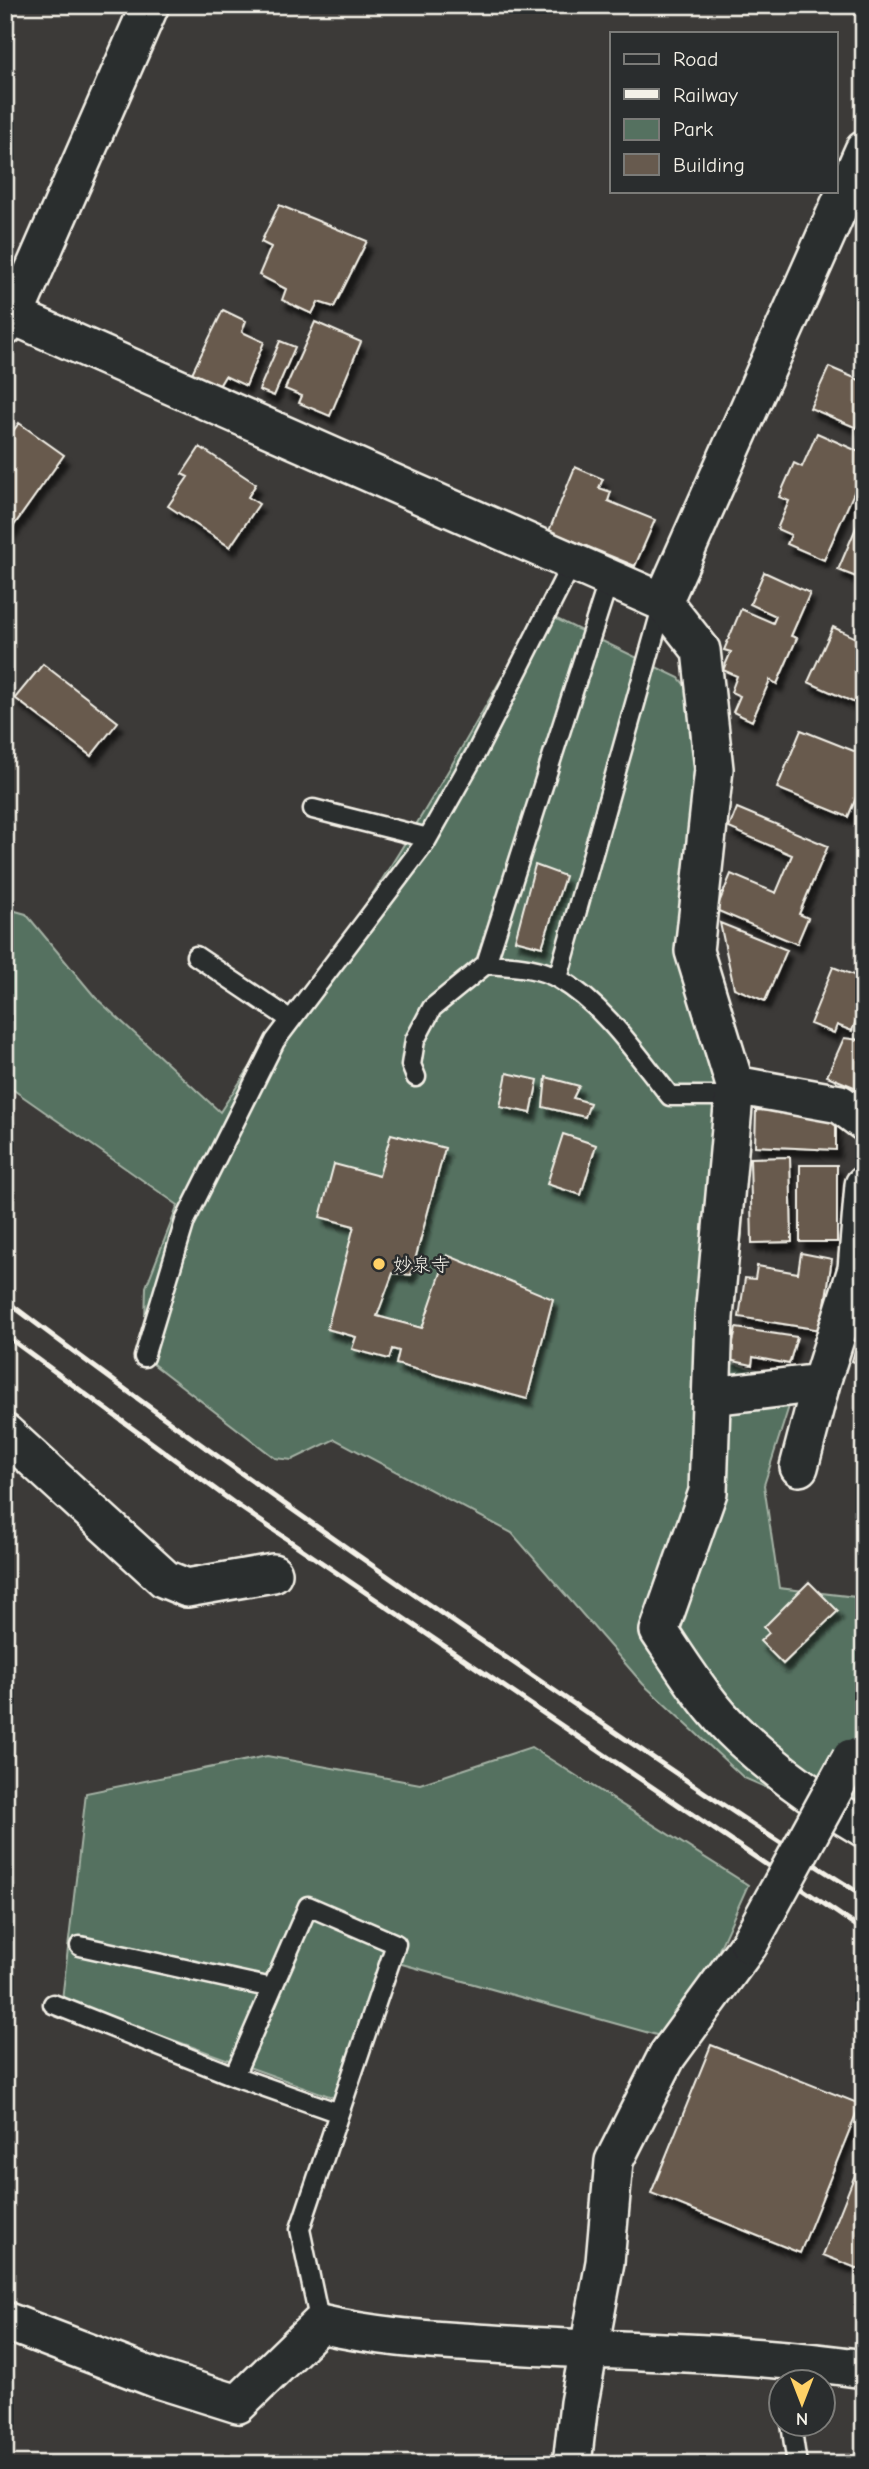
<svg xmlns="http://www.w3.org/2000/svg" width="869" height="2469" viewBox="0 0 869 2469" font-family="'Comic Neue','Klee One',sans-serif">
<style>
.green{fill:#557160;stroke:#a4b1a4;stroke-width:2}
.building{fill:#675a4e;stroke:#f4f1e8;stroke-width:2;filter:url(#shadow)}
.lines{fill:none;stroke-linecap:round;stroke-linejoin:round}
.service-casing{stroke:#f4f1e8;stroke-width:23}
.minor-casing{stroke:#f4f1e8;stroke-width:42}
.service{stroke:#2a2d2e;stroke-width:18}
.minor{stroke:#2a2d2e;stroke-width:37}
.rail{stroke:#f4f1e8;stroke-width:5}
.minor-bridge-casing{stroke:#f4f1e8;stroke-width:42;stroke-linecap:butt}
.minor-bridge{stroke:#2a2d2e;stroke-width:37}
.poi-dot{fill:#ffd166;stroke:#2a2d2e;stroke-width:2.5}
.labels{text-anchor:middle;stroke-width:5;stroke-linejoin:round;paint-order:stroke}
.poi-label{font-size:19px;fill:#f4f1e8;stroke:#2a2d2e;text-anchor:start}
</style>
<defs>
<filter id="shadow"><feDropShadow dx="4.5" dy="8" stdDeviation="2" flood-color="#0009"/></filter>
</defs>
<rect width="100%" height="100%" fill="#3c3a38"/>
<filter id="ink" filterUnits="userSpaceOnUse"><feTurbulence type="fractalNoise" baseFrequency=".0143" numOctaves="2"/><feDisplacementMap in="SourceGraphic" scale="14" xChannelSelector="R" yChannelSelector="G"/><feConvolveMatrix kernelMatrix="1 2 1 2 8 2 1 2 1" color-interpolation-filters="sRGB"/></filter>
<g filter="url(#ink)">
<path class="green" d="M540 611 679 678 725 734 694 951 728 1062 742 1234 725 1361 797 1381 764 1485 779 1588 864 1598V1829L744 1778 643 1684 512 1533 335 1439 292 1460 275 1458 144 1357 146 1287 178 1205 5 1084V908L26 914 95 997 220 1112C271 1033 330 960 381 881 437 793 488 702 540 611Z
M531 1747 748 1885 678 2041 391 1961 343 2101 62 2000 86 1793 267 1756 420 1784Z"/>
<path class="building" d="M279 205 367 241 334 307 318 302 312 314 282 300 286 289 259 275 271 247 261 242Z
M223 310 246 321 242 332 264 342 246 386 225 376 219 386 192 373Z
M315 322 361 342 330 416 299 403 302 396 285 389Z
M280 341 295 347 274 396 259 390Z
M829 367 864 382V431L810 408Z
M19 423 64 455 5 538V442Z
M817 433 864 454V470L824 560 787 544 791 535 777 529 789 501 779 497 794 463 802 467Z
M200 447 256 484 248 497 259 504 230 547 168 506 188 477 182 474Z
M575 467 603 479 599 488 611 492 608 501 655 520 635 566 549 531Z
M864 509V580L838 570Z
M764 572 810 593 791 636 797 638 777 684 770 680 752 721 733 712 740 696 731 692 737 676 723 670 731 652 724 650 741 609 773 623 776 616 750 604Z
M833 627 864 642V707L808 682Z
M43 664 118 722 91 756 15 698Z
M801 730 864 755V779L848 817 777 788Z
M737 808 828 846 799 914 808 918 797 944 716 910 731 874 776 893 792 855 729 828Z
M535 865 565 876 542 947 515 940Z
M720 923 787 950 765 1001 734 988Z
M833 967 864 979V999L852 1031 837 1025 834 1033 810 1024Z
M864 1029V1091L827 1076 844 1038 859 1040Z
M507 1073 538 1080 531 1113 500 1107Z
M546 1077 579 1086 573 1098 590 1103 585 1117 543 1107Z
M756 1110 836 1114V1150L755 1146Z
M391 1134 445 1148 411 1275 393 1273 377 1316 422 1328 447 1255 553 1299 527 1399 396 1364 399 1351 392 1349 389 1359 352 1349 356 1337 327 1329 354 1226 320 1217 334 1164 379 1176Z
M563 1134 596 1145 581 1195 547 1184Z
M790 1157 792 1242 752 1243 750 1158Z
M800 1165H837V1242H800Z
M801 1253 832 1259 821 1330 739 1317 745 1278 755 1279 757 1266 798 1273Z
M864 1322V1365L852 1361Z
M736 1328 797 1337 789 1364 753 1357 752 1365 729 1360Z
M809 1582 838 1611 783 1664 760 1641 769 1633 764 1627Z
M711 2045 860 2104 800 2253 651 2193Z
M864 2152V2271L823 2255Z"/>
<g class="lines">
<defs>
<path id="service" d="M313 809 428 838
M196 956 291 1020
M486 964C510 966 538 966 559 979 604 1005 638 1056 670 1096H734
M558 978 663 604
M416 1077 411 1065 415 1040 432 1008 486 964 609 579
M144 1357 185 1221 275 1041 425 843 477 751 572 563
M80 1946 272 1988
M53 2004 234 2076
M320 2324 300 2229 396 1944 308 1906 234 2076 339 2113
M791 2424 797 2464"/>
<path id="minor" d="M14 316 663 602 864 150
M5 327 14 316 150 5
M663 602 701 650 714 769 694 951 735 1085 840 1104 864 1122
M735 1085 714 1317 708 1492 659 1631C683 1667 709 1709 741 1738 778 1772 821 1803 864 1828
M821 1383 857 1269 864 1185
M712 1396 821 1383 799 1467
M5 1433 165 1579 187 1588 273 1573
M5 2321 155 2378 238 2404 320 2324C380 2338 432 2340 493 2344 617 2352 741 2351 864 2369
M572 2464 579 2403 605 2262 614 2161 667 2056 749 1944"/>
</defs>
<use href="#service" class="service-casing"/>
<use href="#minor" class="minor-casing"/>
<use href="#service" class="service"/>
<use href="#minor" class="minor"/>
<path class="rail" d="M5 1300C177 1430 352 1553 530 1674 640 1749 750 1825 864 1896
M5 1335 234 1503 864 1931"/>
<defs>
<path id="minor-bridge" d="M749 1944 851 1758"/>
</defs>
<use href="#minor-bridge" class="minor-bridge-casing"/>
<use href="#minor-bridge" class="minor-bridge"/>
</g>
</g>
<circle class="poi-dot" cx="379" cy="1264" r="7"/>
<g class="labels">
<g class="poi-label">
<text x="393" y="1271">妙泉寺</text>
</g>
</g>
<rect width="869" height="2469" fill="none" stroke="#2a2d2e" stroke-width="28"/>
<rect x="14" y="14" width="841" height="2441" fill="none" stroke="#f4f1e8" stroke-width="2.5" filter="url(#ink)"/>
<rect x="610" y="32" width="228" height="161" fill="#2a2d2e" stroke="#7b7b78" stroke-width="2"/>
<rect x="624" y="54" width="35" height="10" fill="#2a2d2e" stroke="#7b7b78" stroke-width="2"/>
<text x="673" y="66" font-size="21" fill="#f4f1e8">Road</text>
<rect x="624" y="89" width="35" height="10" fill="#f4f1e8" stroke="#7b7b78" stroke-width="2"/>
<text x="673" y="102" font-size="21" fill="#f4f1e8">Railway</text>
<rect x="624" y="119" width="35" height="21" fill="#557160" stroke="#7b7b78" stroke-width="2"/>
<text x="673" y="136" font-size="21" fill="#f4f1e8">Park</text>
<rect x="624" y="154" width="35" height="21" fill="#675a4e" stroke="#7b7b78" stroke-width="2"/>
<text x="673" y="172" font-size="21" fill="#f4f1e8">Building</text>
<g transform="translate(802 2403) rotate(180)"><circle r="33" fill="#2a2d2e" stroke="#7b7b78" stroke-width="2"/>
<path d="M0-5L12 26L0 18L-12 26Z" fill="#ffd166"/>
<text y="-10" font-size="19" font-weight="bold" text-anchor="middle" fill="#f4f1e8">N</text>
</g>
</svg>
